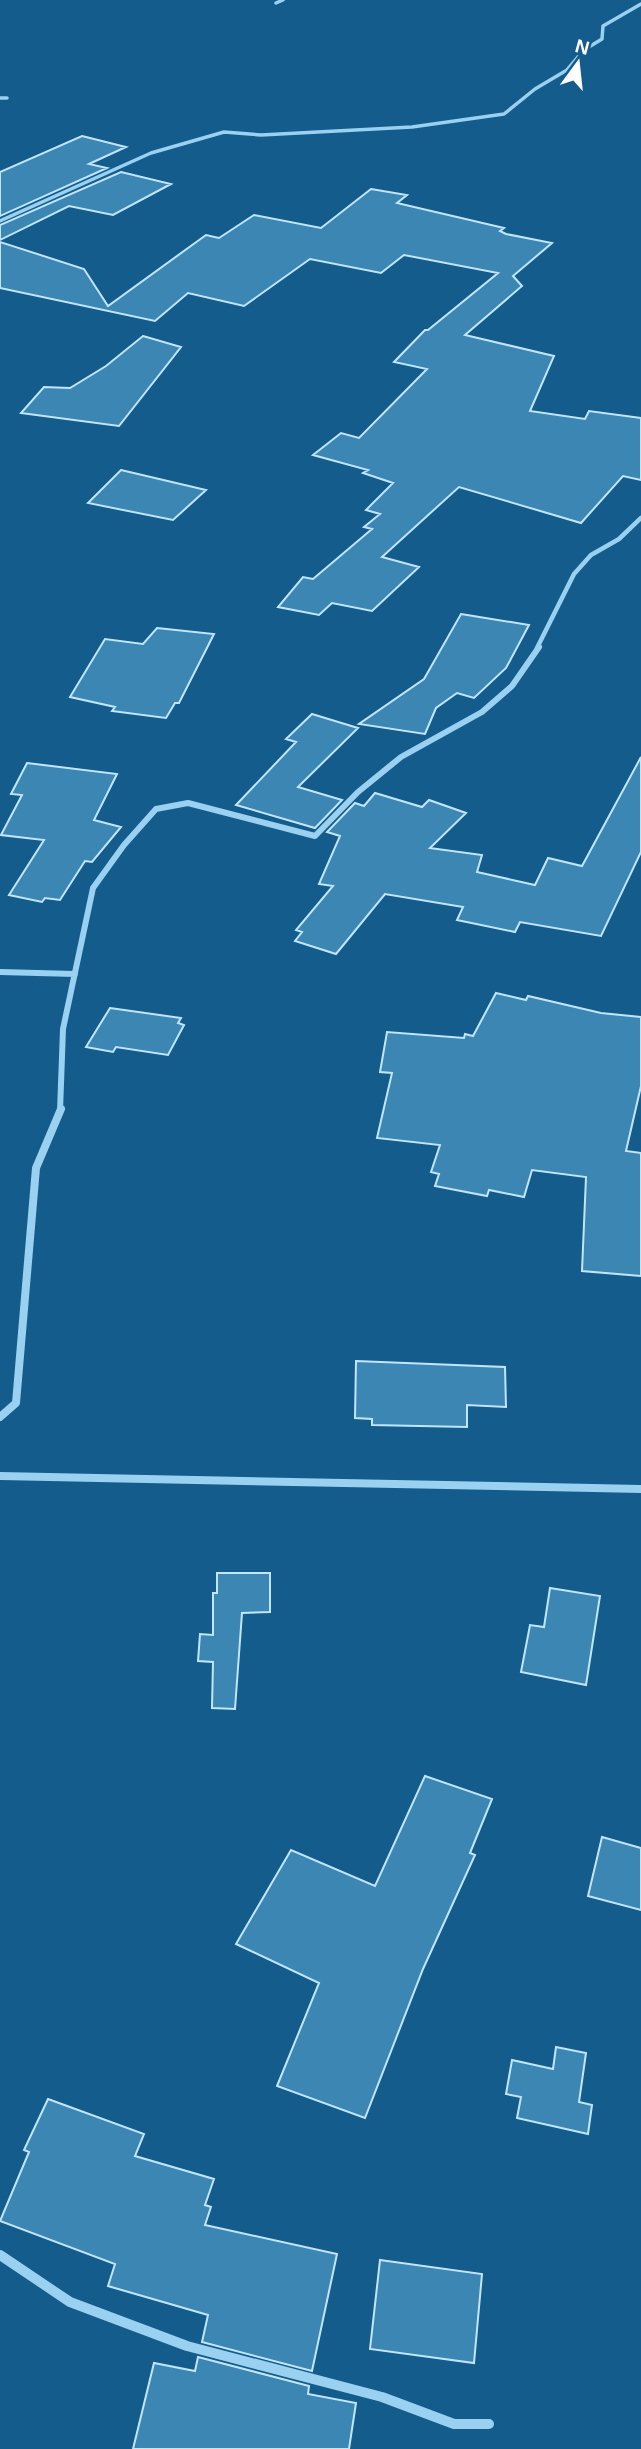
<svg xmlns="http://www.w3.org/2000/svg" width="641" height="2449" viewBox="0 0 641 2449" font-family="Helvetica,sans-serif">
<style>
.building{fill:#3c86b4;stroke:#c1e6fc;stroke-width:2}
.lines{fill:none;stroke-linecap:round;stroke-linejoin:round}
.street-far4{stroke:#9ad0f0;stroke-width:3.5}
.street-far3{stroke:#9ad0f0;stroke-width:4.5}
.street-far2{stroke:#9ad0f0;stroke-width:6}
.street-far1{stroke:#9ad0f0;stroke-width:8}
.street{stroke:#9ad0f0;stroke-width:10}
</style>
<rect width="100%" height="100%" fill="#135c8b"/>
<path class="building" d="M82 136 126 147 89 164 107 168 0 216V172Z
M121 172 171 184 113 215 69 206 0 240V225Z
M371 189 407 195 397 203 504 228 500 231 506 234 552 243 513 276 522 286 465 335 554 356 530 411 585 419 589 411 641 418V480L623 476 581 523 459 487 382 557 419 567 372 611 332 603 319 615 278 607 303 577 313 579 372 529 364 527 380 514 366 510 393 483 363 473 368 470 313 455 341 433 359 438 427 369 394 362 425 330H428L498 273 404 255 381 273 310 259 244 306 188 293 155 321 0 288V242L84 269 108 306 206 235 219 238 254 215 321 228Z
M143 336 181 347 119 426 21 413 44 387 70 388 106 366Z
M121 470 206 490 173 520 88 503Z
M461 614 529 625 506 668 474 698 457 693 436 708 425 734 359 724 424 679Z
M157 628 214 634 179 703H175L166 718 112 711 115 707 70 697 105 639 143 644Z
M312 714 358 728 298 787 342 800 315 828 236 805 296 742 286 739Z
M641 757V852L601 936 520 922 515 932 457 920 463 907 385 894 336 954 295 941 302 932 296 930 333 886 319 884 340 836 327 832 355 803 364 806 375 793 422 807 429 800 466 813 430 848 482 855 477 872 535 885 548 858 582 866Z
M27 763 117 774 94 820 121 827 92 862 85 861 60 900 45 898 42 902 9 895 44 840 1 835 22 795 11 794Z
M496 993 526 1000 528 996 601 1013 641 1017V1086L626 1151 641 1153V1276L582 1271 586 1177 532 1170 524 1197 489 1190 487 1196 435 1186 439 1174 431 1172 440 1145 377 1138 392 1073 380 1072 387 1032 464 1038 465 1034 473 1036Z
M110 1008 181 1018 178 1023 184 1025 168 1055 116 1047 113 1052 86 1047Z
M356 1361 505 1367 506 1407 467 1405V1427L372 1425V1419L355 1418Z
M217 1573H270V1612L242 1613 235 1709 212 1708 213 1662 198 1661 200 1634 213 1635V1593H217Z
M550 1588 600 1596 586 1685 521 1672 530 1625 544 1627Z
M425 1776 492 1799 470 1853 475 1855 423 1969 365 2118 277 2086 319 1983 236 1944 291 1850 375 1886Z
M602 1837 641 1848V1910L588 1896Z
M556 2047 586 2053 579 2102 592 2105 588 2134 517 2118 521 2097 506 2094 512 2060 553 2069Z
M48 2099 144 2134 135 2156 214 2179 205 2205 211 2207 205 2225 337 2254 312 2371 202 2342 208 2315 108 2286 115 2264 0 2221 29 2152 24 2150Z
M380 2260 482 2274 474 2363 370 2349Z
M198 2357 309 2386 308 2394 356 2403 349 2449H133L154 2363 195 2371Z"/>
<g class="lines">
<path class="street-far4" d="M276 3 283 0
M0 98H7
M0 221 151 153 224 132 261 135 412 127 504 114 535 89 567 70 584 50 602 39 603 26 641 4"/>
<path class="street-far3" d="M537 648 574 574 591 555 619 539 641 518"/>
<path class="street-far2" d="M0 972 75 974
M60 1111 63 1029 93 888 124 845 156 809 188 803 315 836 358 792 401 757 482 712 512 686 539 647"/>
<path class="street-far1" d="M0 1417 16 1403 36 1168 61 1109
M0 1476 641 1489"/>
<path class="street" d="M0 2255 70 2302 187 2346 382 2397 454 2424H489"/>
</g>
<g transform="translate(578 63) rotate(15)" stroke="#135c8b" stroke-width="5" paint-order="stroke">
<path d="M0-5L12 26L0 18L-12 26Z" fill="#ffffff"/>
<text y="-10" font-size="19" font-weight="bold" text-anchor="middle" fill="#ffffff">N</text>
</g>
</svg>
